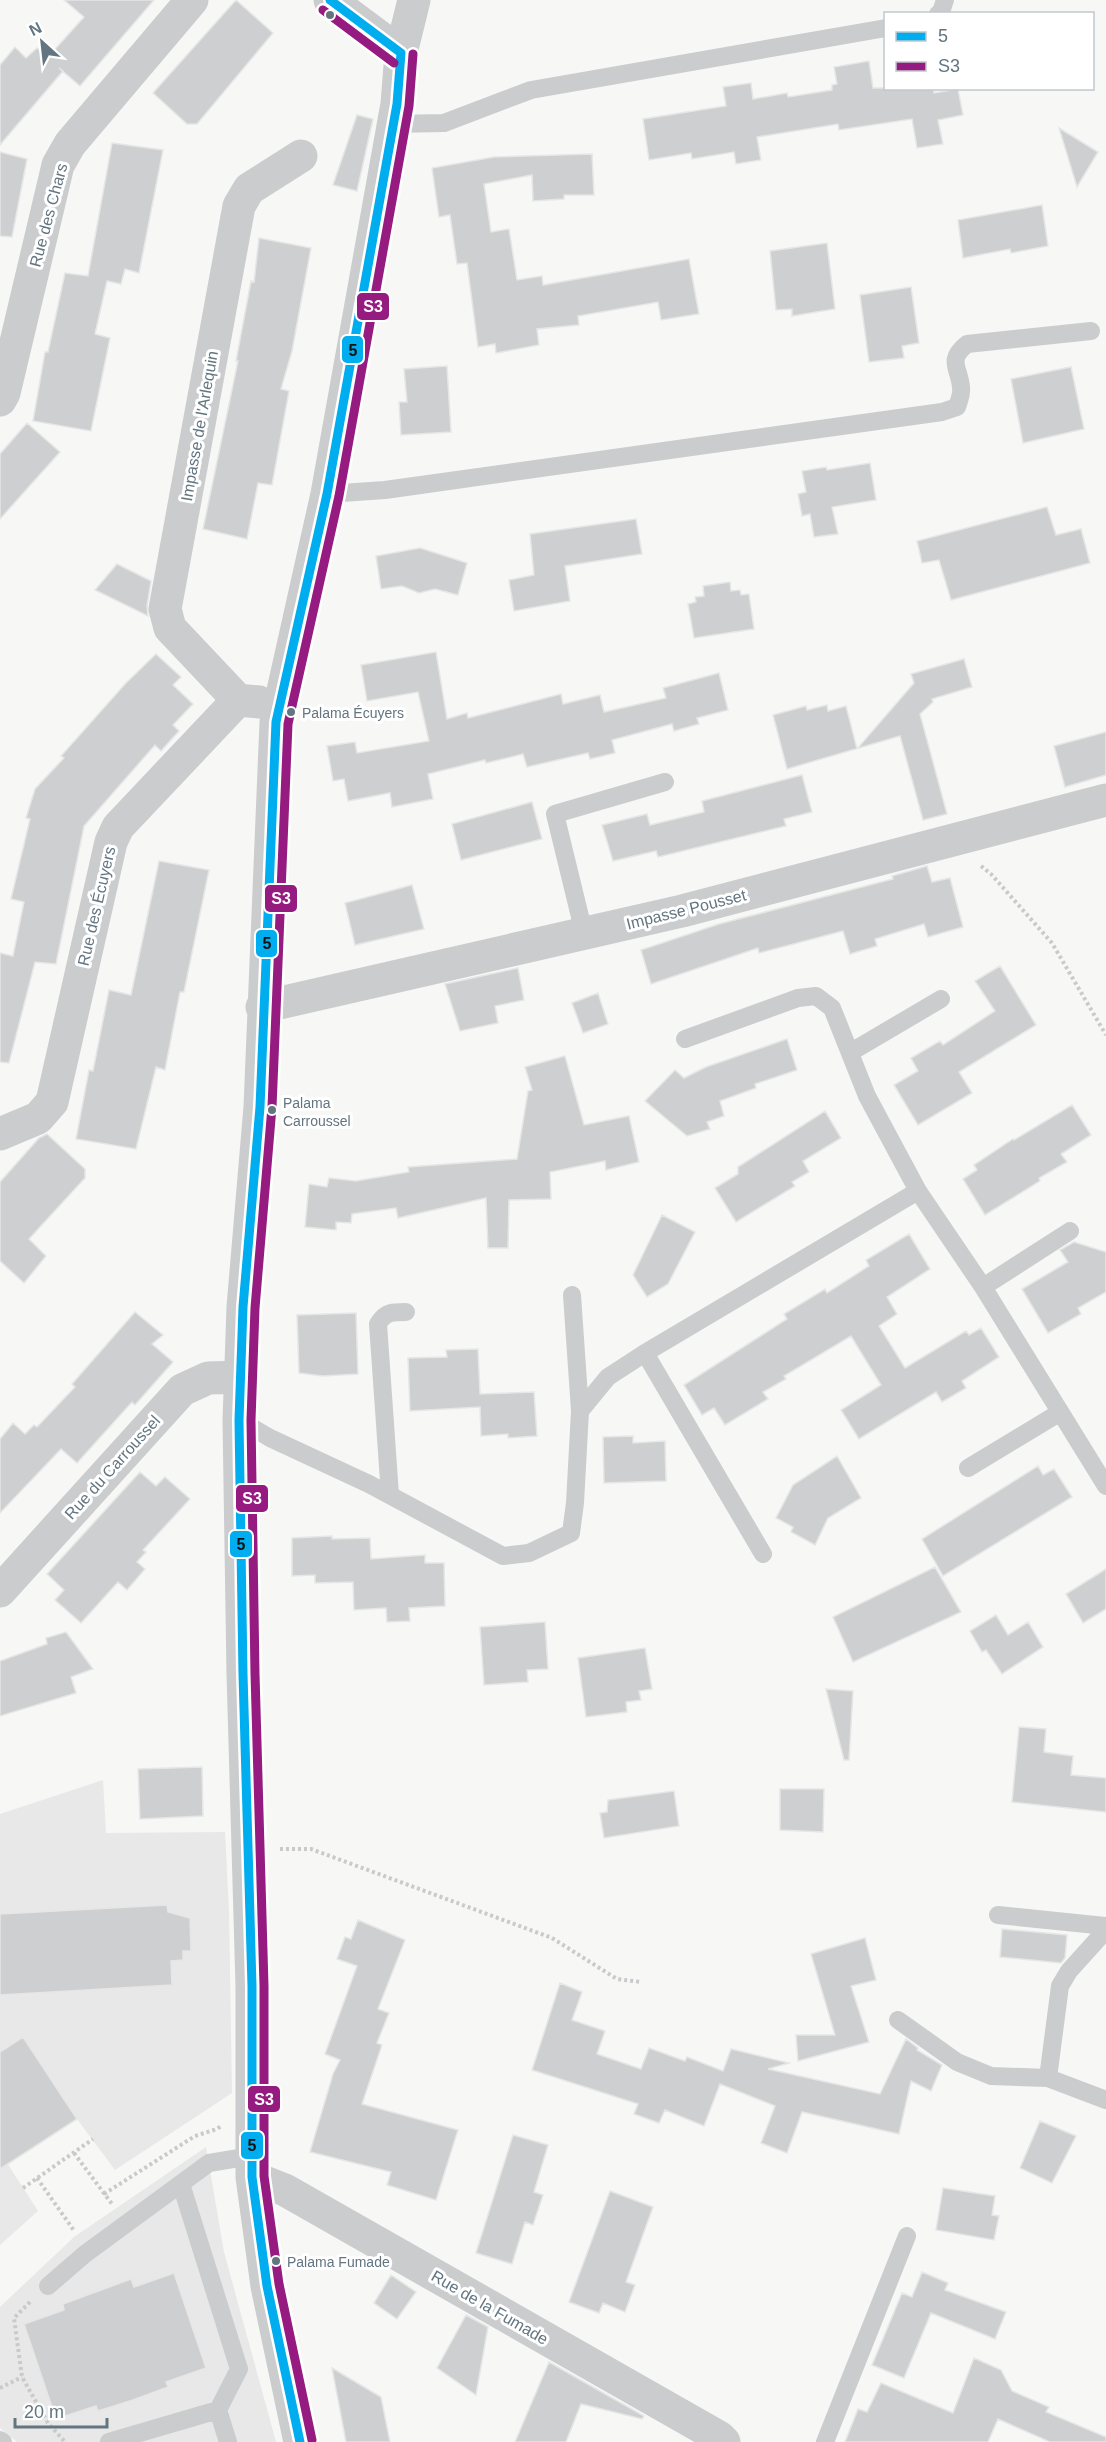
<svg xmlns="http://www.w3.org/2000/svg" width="1106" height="2442" viewBox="0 0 1106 2442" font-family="Arial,sans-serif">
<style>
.built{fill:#e7e8e7}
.building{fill:#cecfd0;stroke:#e6e6e6;stroke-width:1.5}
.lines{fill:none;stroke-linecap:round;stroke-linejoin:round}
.path{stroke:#c8cacb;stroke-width:4;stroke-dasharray:3 3;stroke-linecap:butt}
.service{stroke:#cbcccd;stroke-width:18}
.minor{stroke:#cbcccd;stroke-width:33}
.bus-1-casing{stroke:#fff;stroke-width:14}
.bus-2-casing{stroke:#fff;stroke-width:14}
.bus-1{stroke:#00adee;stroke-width:9}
.bus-2{stroke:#951b81;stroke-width:9}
.bus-dot{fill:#627580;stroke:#fff;stroke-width:2}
.labels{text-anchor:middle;stroke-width:6;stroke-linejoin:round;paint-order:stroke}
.bus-label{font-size:14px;fill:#627580;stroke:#fff;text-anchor:start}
.street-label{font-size:16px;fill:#627580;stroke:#fff}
.line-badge{stroke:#fff;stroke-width:2}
.badge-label{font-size:16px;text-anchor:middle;font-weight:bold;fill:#fff}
.pale-badge-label{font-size:16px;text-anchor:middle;font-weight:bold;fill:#111}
</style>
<rect width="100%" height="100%" fill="#f7f7f6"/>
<path class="built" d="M103 1780 106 1833 225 1832 229 1912 232 2093 115 2170 77 2119 23 2037 0 2052V1814Z
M206 2147 224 2252 276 2442H17L0 2428V2307L74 2237Z
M0 2152 38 2211 0 2245Z"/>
<path class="building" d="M64 0H154L80 86 59 68 63 71 0 145V65L15 47 26 58 37 48 48 57 84 17Z
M236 0 273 33 197 124H187L153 93Z
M869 61 873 88H933L934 93 958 89 963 115 938 120 943 144 917 148 912 119 839 130 838 124 757 137 761 160 736 164 734 152 692 159 691 153 649 160 643 119 726 106 723 87 751 83 753 99 787 93 788 97 832 90V85L837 84 834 67Z
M357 115 373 119 357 191 333 185Z
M1059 128 1098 152 1077 187Z
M112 143 163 150 139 273 125 269 121 284 107 281 95 334 110 338 91 431 33 421 45 352H48L65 273 88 276Z
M0 152 27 159 12 237 0 236Z
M592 154 594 195H564V199L533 201 532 175 484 184 491 232 509 229 517 280 542 276 543 285 689 259 699 314 661 320 658 302 578 316 579 325 537 329 539 345 496 353 495 344 478 347 467 263 457 264 450 215 439 217 432 168 494 157Z
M1042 205 1048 246 1011 253 1010 249 963 258 958 220Z
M259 238 311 248 292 351 281 389 289 391 272 485 258 483 247 539 203 529 238 361H236L251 281 254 282Z
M827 243 835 309 792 316V309L776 310 770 251Z
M911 287 919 343 902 346 904 358 869 362 860 295Z
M447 366 451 432 401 435 399 402H407L404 369Z
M1071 367 1084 429 1023 443 1011 379Z
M27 423 60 452 0 519V454Z
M870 463 876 500 832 507 838 534 814 537 810 514 802 516 798 494 806 492 802 471 826 467 827 470Z
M1047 507 1056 535 1081 529 1090 563 951 600 939 560 922 563 917 541Z
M636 519 642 554 565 566 570 601 514 611 509 580 534 575 530 534Z
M420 548 467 563 458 595 435 589 419 593 402 586 381 589 376 556Z
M117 564 151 581 147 606 148 616 95 590Z
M730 582 731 591 740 590 741 595 749 594 754 629 694 638 688 604 696 602 695 597 704 596 703 586Z
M436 652 447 719 467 713 468 718 561 694 563 704 600 695 604 712 666 698 663 688 719 673 728 710 697 718 699 724 674 731 672 724 612 740 615 753 590 759 588 753 527 767 523 754 486 763 485 760 428 774 433 799 392 807 390 793 348 801 344 779 333 781 327 746 355 742 357 753 429 741 418 692 367 701 361 665Z
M156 654 181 677 173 685 193 704 173 725 179 731 161 751 155 745 84 826 56 964 35 962 9 1063 0 1062V953L13 956 24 902 11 899 30 819 26 818 35 789 64 758 61 756 126 683Z
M964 659 972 687 932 699 933 702 920 714 947 814 923 820 900 736 787 769 773 715 806 706 807 710 827 705 828 711 846 706 857 749 914 683 911 674Z
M1106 732V775L1065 787 1054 746Z
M802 775 812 812 784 819 786 826 658 857 656 851 613 861 602 825 647 814 650 825 704 812 702 801Z
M532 802 542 839 461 860 452 824Z
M159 861 209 870 184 992H180L165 1070 156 1067 136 1149 76 1139 89 1070 93 1071 109 990 131 995Z
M927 866 932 882 950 878 963 927 928 937 924 924 875 939 877 946 850 954 843 931 759 953 758 948 651 984 641 950 719 924 893 879 892 876Z
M412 885 424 929 355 945 345 903Z
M1000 966 1036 1025 959 1072 972 1093 918 1125 894 1085 918 1071 911 1058 940 1041 943 1045 995 1011 975 981Z
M518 968 524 1000 495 1006 498 1023 460 1031 445 984Z
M598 993 608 1024 583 1033 572 1003Z
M787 1039 797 1070 755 1084 756 1088 720 1101 724 1116 707 1122 710 1129 687 1136 645 1101 675 1070 684 1078 706 1067Z
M565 1056 584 1125 629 1116 639 1162 606 1170 605 1161 550 1172 551 1199 509 1200 508 1248H488L486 1198 398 1218 396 1208 352 1214 351 1223 336 1222V1230L305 1227 309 1184 327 1187 329 1178 356 1181 409 1172 408 1167 517 1159 528 1091 532 1090 525 1067Z
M1072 1105 1091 1135 1061 1154 1067 1162 1039 1178 1040 1181 985 1215 963 1179 977 1170 974 1165 1013 1139 1014 1140Z
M825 1111 841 1138 803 1161 809 1172 792 1182 795 1186 736 1222 715 1188 738 1174V1167Z
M47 1134 85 1169V1178L29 1239 46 1256 24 1283 0 1261V1182L39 1138Z
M662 1215 695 1232 668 1284 647 1297 633 1275Z
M909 1234 930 1269 887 1297 897 1314 879 1326 905 1368 966 1331 969 1335 981 1328 999 1357 962 1381 966 1388 942 1402 936 1392 859 1439 841 1410 881 1385 851 1336 784 1376 786 1379 763 1392 768 1399 725 1425 714 1408 702 1415 684 1385 787 1319 784 1314 825 1289 827 1293 869 1266 866 1260Z
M1074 1242 1106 1252V1292L1078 1308 1081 1314 1048 1333 1022 1289 1068 1262 1060 1250Z
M135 1312 163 1335 152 1344 173 1362 135 1405 132 1402 77 1463 61 1449 0 1513V1439L13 1423 25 1434 34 1425 37 1427 75 1387 72 1384Z
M356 1313 358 1374 323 1376 299 1373 297 1315Z
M478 1349 480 1394 534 1392 537 1436 508 1438V1434L481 1436 480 1407 410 1411 408 1358 447 1357 446 1350Z
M633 1436V1443L665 1441 666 1481 604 1483 603 1437Z
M837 1456 861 1498 828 1518 815 1545 791 1532 793 1527 776 1518 793 1485Z
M1038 1466 1043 1475 1054 1469 1072 1497 943 1576 922 1539Z
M140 1472 156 1486 165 1477 190 1499 143 1550 146 1552 137 1562 145 1569 127 1590 118 1582 81 1623 55 1600 64 1590 47 1574Z
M332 1536V1539L370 1538 371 1559 425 1555V1563H444L445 1606 409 1608 410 1621 387 1622 386 1608 354 1610 353 1582 315 1583V1575L292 1576V1538Z
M935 1567 961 1612 853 1662 833 1617Z
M1106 1569V1609L1083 1623 1066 1594Z
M996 1615 1008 1635 1028 1622 1043 1647 1002 1674 986 1650 982 1652 970 1631Z
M545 1622 548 1669 527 1670 528 1682 484 1685 480 1627Z
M66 1632 93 1669 71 1677 76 1693 0 1716V1661L47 1644 46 1638Z
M645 1648 652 1689 639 1691 641 1700 626 1702 627 1712 586 1717 578 1658Z
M826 1689 853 1691 849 1760H844Z
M1019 1727 1046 1729 1044 1752 1073 1756 1071 1775 1106 1778V1812L1012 1802Z
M202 1767 203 1816 140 1819 138 1769Z
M780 1789H824L823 1832 780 1830Z
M674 1791 679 1826 604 1838 600 1813 607 1812 608 1800Z
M167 1905 168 1912 190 1918 191 1951H183V1960L171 1961 172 1985 0 1995V1914Z
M358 1920 405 1940 378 2009 389 2013 377 2043 382 2045 362 2104 458 2130 436 2200 387 2185 391 2172 310 2152 333 2074 340 2060 325 2054 357 1966 337 1959 345 1937 351 1939Z
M1002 1929 1067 1935 1065 1958 1061 1963 1000 1957Z
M865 1938 876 1980 851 1986 869 2042 798 2061 796 2035H835L811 1954Z
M560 1983 582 1992 572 2020 605 2031 597 2054 641 2069 649 2048 685 2061 687 2057 723 2071 731 2049 789 2063 768 2069 880 2094 906 2039 918 2048 917 2050 942 2065 931 2091 911 2081 899 2134 802 2112 787 2153 761 2143 775 2106 720 2084 704 2126 665 2110 659 2123 634 2114 638 2104 532 2070Z
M23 2037 77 2119 0 2169V2052Z
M1040 2121 1076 2136 1052 2183 1020 2168Z
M513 2135 548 2145 534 2192 543 2195 533 2225 525 2222 512 2264 476 2253Z
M943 2188 995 2196 992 2215 999 2216 994 2240 936 2230Z
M610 2191 653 2207 626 2282 635 2285 625 2312 603 2303 599 2313 569 2302Z
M922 2272 948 2283 945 2290 1006 2312 995 2339 931 2313 904 2378 872 2365 902 2293 912 2297Z
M174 2273 206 2368 166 2382 168 2387 133 2400 98 2411 96 2406 56 2419 24 2324 64 2310 63 2304 131 2279 134 2287Z
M391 2275 416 2292 397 2319 374 2303Z
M466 2315 488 2327 476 2395 437 2368Z
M974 2358 1001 2370 1012 2391 1049 2407 1046 2412 1106 2437V2442H1050L998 2419 988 2442H845L858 2409 867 2412 881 2383 953 2413Z
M549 2362 644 2416 642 2419 581 2404 566 2442H515Z
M332 2368 381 2397 390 2442H346Z"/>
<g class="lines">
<path class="path" d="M981 866 991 874 1052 943 1106 1035
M280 1849H311L552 1938 617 1979 641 1982
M74 2153 112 2204
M37 2178 75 2232
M23 2188 93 2139
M104 2194 195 2136 217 2129 221 2126
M30 2302 14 2318 22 2377 48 2423 65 2442
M0 2388 22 2377"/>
<path class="service" d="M938 14 941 12 945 0
M393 124 444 123 531 90 886 28
M327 494 385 490 942 412 957 407C959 401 962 394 961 388 960 368 946 361 967 344L1091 331
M584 933 555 814 665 782
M685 1039 798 998 816 996 832 1008 867 1096 918 1191
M851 1052 941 999
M983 1287 1070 1231
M572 1295 580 1411
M645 1353 763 1554
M239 1420 270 1438 369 1484 503 1556 529 1553 571 1533 575 1503 580 1411 608 1377 645 1353 918 1191 983 1287 1106 1486
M968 1468 1059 1413
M390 1495 378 1324C385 1312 392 1312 406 1312
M998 1915 1106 1926
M1106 1930 1069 1971 1060 1986 1048 2078 1106 2100
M898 2020 957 2062 991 2076 1048 2078
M48 2286 85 2254 209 2163 251 2156
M218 2410 228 2442
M0 2440 3 2442
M109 2442 218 2410 239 2369 181 2184
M825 2442 907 2236"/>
<path class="minor" d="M330 0 401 53
M0 400 4 393 58 165 70 144 192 0
M238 700 170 628 165 609 239 206 249 189 301 156
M262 1007 682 911 1106 800
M0 1134 38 1118 52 1102 111 842 118 827 238 700 259 702
M0 1591 182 1390 208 1378 241 1377
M252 2177 285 2190 719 2437 724 2442
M300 2442 267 2286 252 2177V1986L243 1674 239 1420 243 1307 260 1107 276 722 327 494 397 104 401 53 414 0"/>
<defs>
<path id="bus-1" d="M330 0 401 53
M300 2442 267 2286 252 2177V1986L243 1674 239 1420 243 1307 260 1107 276 722 327 494 397 104 401 53"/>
<path id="bus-2" d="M323 10 394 63
M312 2440 279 2284 264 2176V1986L255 1674 251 1420 255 1308 272 1107 288 724 339 496 409 106 413 54"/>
</defs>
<use href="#bus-1" class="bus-1-casing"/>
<use href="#bus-2" class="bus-2-casing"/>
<use href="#bus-1" class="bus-1"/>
<use href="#bus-2" class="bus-2"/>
</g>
<g class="bus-dot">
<circle cx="330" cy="15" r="5"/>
<circle cx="291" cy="712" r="5"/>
<circle cx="272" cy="1110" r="5"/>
<circle cx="276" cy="2261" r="5"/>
</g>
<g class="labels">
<g class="bus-label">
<text x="302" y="718">Palama Écuyers</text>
<text x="283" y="1108">Palama<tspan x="283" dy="18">Carroussel</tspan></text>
<text x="287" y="2267">Palama Fumade</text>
</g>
<g class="street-label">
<text transform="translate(48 215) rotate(-75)" y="6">Rue des Chars</text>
<text transform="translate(199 426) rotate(-80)" y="6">Impasse de l'Arlequin</text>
<text transform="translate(96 906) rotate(-77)" y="6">Rue des Écuyers</text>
<text transform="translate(686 909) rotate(-14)" y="6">Impasse Pousset</text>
<text transform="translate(112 1467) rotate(-48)" y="6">Rue du Carroussel</text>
<text transform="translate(490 2307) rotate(30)" y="6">Rue de la Fumade</text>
</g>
</g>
<g class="line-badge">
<rect x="356" y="292" width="34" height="29" rx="6" fill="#951b81"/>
<rect x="341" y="335" width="23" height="29" rx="6" fill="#00adee"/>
<rect x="264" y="884" width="34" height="29" rx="6" fill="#951b81"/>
<rect x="255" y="929" width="23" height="29" rx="6" fill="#00adee"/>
<rect x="235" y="1484" width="34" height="29" rx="6" fill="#951b81"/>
<rect x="229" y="1530" width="24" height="28" rx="6" fill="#00adee"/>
<rect x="247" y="2085" width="34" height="28" rx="6" fill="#951b81"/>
<rect x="240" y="2131" width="24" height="29" rx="6" fill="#00adee"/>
</g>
<g class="badge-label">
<text x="373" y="312">S3</text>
<text x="281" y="904">S3</text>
<text x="252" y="1504">S3</text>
<text x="264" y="2105">S3</text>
</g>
<g class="pale-badge-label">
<text x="353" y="356">5</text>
<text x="267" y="949">5</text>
<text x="241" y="1550">5</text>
<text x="252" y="2151">5</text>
</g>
<rect x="884" y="12" width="210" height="78" fill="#ffffff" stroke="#c0c8cc" stroke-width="1.5"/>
<rect x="896" y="32" width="30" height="9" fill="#00adee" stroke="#c0c8cc" stroke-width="1.5"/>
<text x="938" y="42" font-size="18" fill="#627580">5</text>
<rect x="896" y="62" width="30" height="9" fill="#951b81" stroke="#c0c8cc" stroke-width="1.5"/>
<text x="938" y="72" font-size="18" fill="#627580">S3</text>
<g transform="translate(42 42) rotate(333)" stroke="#ffffff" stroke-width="4.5" paint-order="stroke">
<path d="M0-4.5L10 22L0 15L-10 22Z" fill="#627580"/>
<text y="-9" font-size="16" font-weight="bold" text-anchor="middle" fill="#627580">N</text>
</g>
<path d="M15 2418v9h92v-9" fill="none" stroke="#627580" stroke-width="3"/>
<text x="24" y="2418" font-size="18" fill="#627580" stroke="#ffffff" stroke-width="4.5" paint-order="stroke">20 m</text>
</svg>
